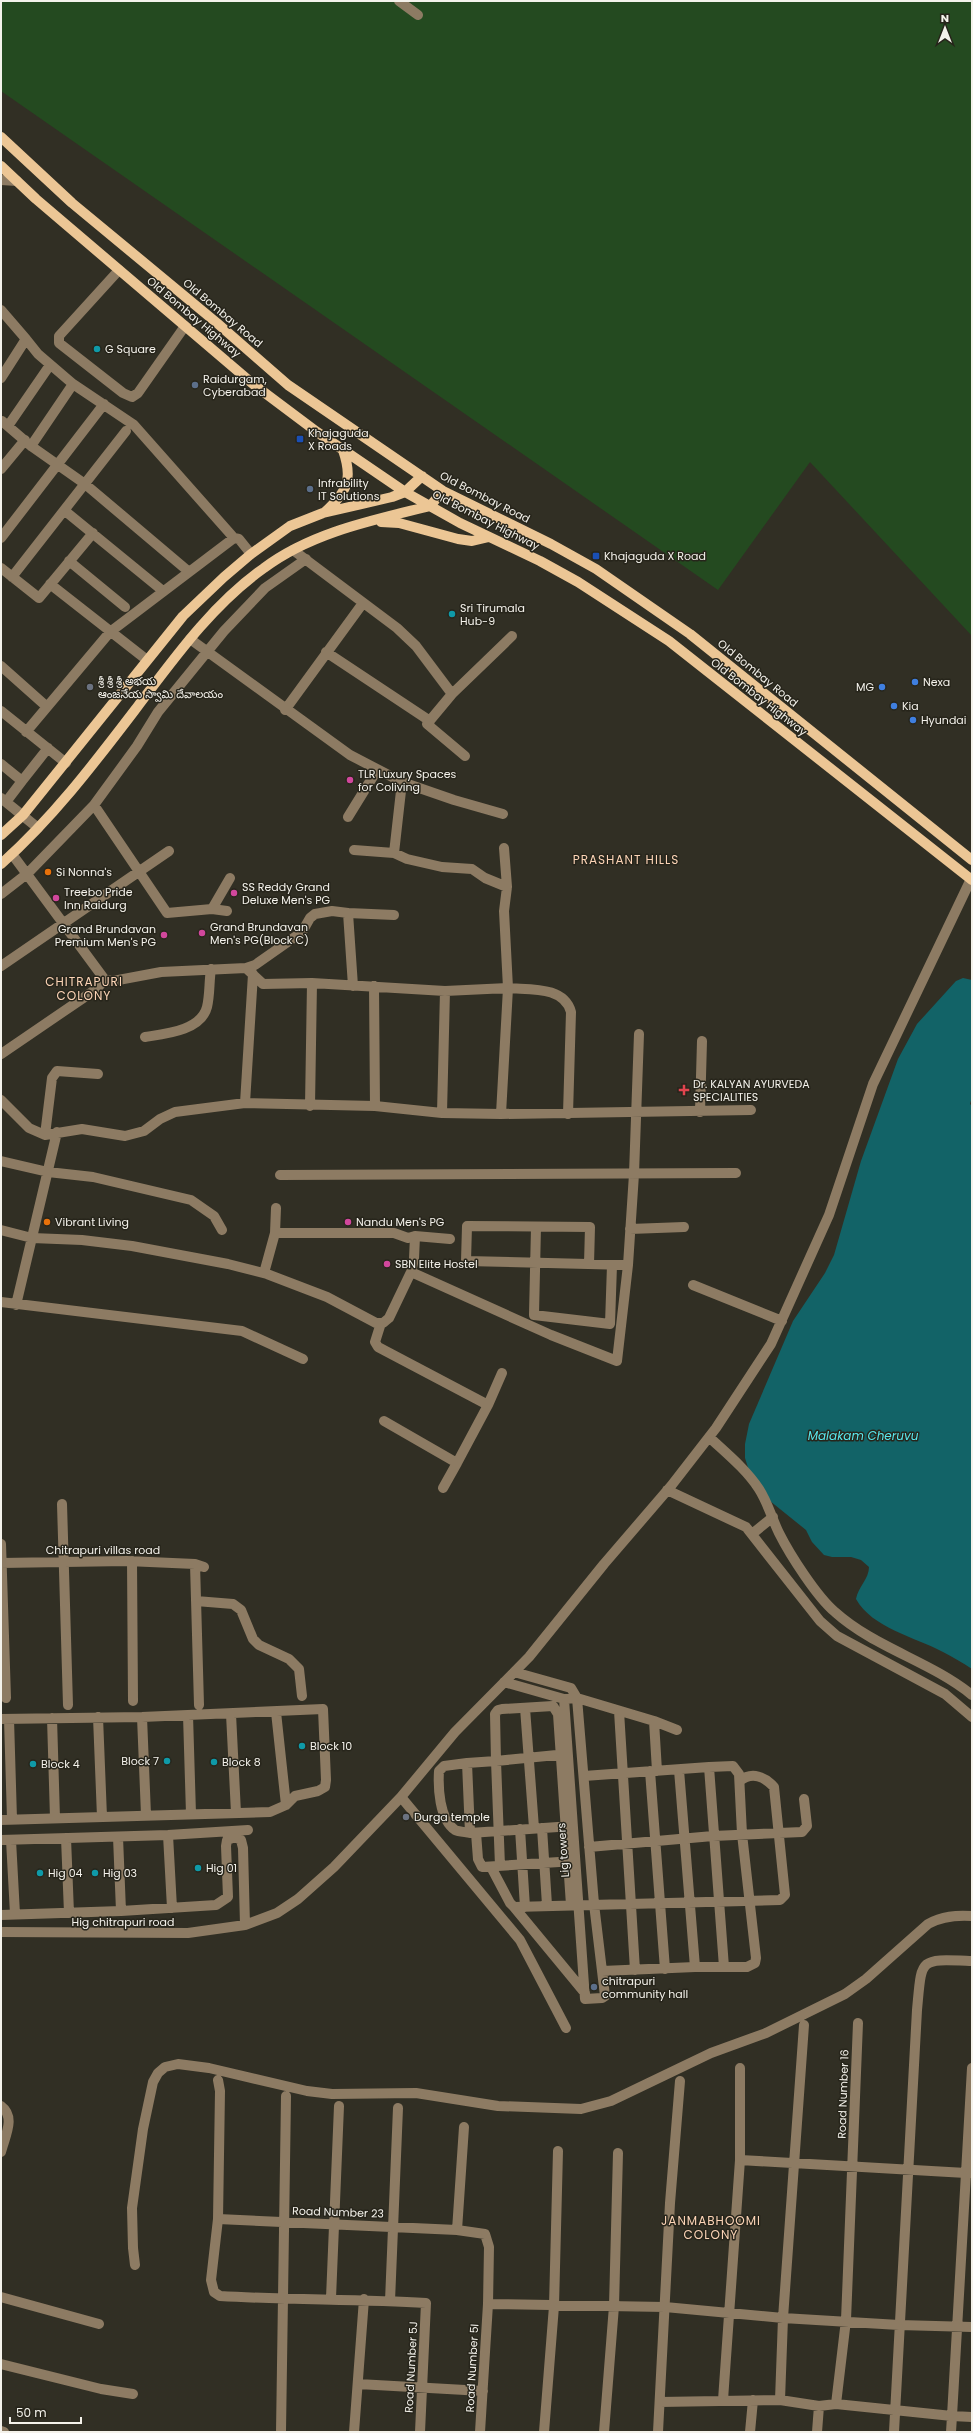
<svg xmlns="http://www.w3.org/2000/svg" width="973" height="2433" viewBox="0 0 973 2433" font-family="Poppins,'Noto Sans Telugu',sans-serif">
<style>
.green{fill:#244a20}
.water{fill:#126367}
.lines{fill:none;stroke-linecap:round;stroke-linejoin:round}
.minor{stroke:#8d7b63;stroke-width:10}
.major{stroke:#ecc695;stroke-width:10}
.culture-dot{fill:#0f9aa8;stroke:#27251b;stroke-width:1.5}
.service-dot{fill:#5c6f8a;stroke:#27251b;stroke-width:1.5}
.transit-dot{fill:#1a4fb4;stroke:#27251b;stroke-width:1.5}
.shop-dot{fill:#3f7fe0;stroke:#27251b;stroke-width:1.5}
.worship-dot{fill:#6b7280;stroke:#27251b;stroke-width:1.5}
.hotel-dot{fill:#d1479c;stroke:#27251b;stroke-width:1.5}
.food-dot{fill:#e8710a;stroke:#27251b;stroke-width:1.5}
.health-dot{fill:#e0444e;stroke:#27251b;stroke-width:1.5}
.labels{text-anchor:middle;stroke-width:3;stroke-linejoin:round;paint-order:stroke}
.street-label{font-size:11px;fill:#f4f2eb;stroke:#27251b}
.poi-label{font-size:11px;fill:#f4f2eb;stroke:#27251b;text-anchor:start}
.neighbourhood-label{font-size:12px;letter-spacing:1px;fill:#fcd4b6;stroke:#27251b}
.water-label{font-size:12px;font-style:italic;fill:#59e7ed;stroke:#27251b}
</style>
<rect width="100%" height="100%" fill="#312f24"/>
<path class="green" d="M1 1H972V636L810 462 718 590 1 91Z"/>
<path class="water" d="M963 978 972 980V1097L970 1104 972 1106V1669C963 1663 953 1657 943 1652 915 1637 872 1628 856 1599 858 1587 869 1579 869 1567L861 1560 851 1557H832L824 1555 812 1542 806 1530 770 1501 751 1477 745 1458V1444L749 1424 793 1321 825 1273 834 1255 861 1161 898 1059 917 1024 956 981Z"/>
<g class="lines">
<path class="minor" d="M399 1 418 15
M1 180 17 181
M119 270 59 336V343L123 393 132 397 138 393 185 326
M1 310 26 339
M1 378 26 339 38 354 73 384 134 425 234 538
M2 421 31 446 85 484 188 571
M8 426 50 365
M31 446 73 384
M1 469 25 440
M65 511 163 591
M1 538 104 404
M293 550 397 628 416 646 452 694
M69 561 125 607
M1 568 39 598 93 533
M12 577 126 431
M50 584 147 660
M190 639 350 755 402 782 454 800 503 814
M326 652 430 721
M1 666 46 706
M285 710 363 603
M1 711 66 763
M26 732 110 632 234 538 239 539 251 554
M465 756 427 724 452 694 512 636
M1 764 22 781 48 748
M402 782 394 853 407 859 442 867 472 869 485 878 507 887
M1 798 38 828
M6 802 22 781
M94 805 167 913 212 909 227 911
M348 817 377 770
M354 850 394 853
M12 854 105 980 113 981 161 972 246 968 263 984 312 983 445 991 508 988 504 911 507 887 504 848
M1 894 28 873 94 805 137 746 158 712 224 631 265 588 306 559
M212 909 230 878
M348 913 394 915
M1 966 169 851
M246 968 255 965 302 932 310 918 315 914 332 911 348 913 353 986
M374 986 375 1106
M145 1037C164 1034 201 1031 207 1007 210 995 209 981 211 969
M1 1054 95 990 105 980
M1 1100 29 1128 45 1135 82 1129 125 1136 144 1131 160 1119 175 1112 245 1103 375 1106 442 1113 501 1114 751 1110
M245 1103 253 974
M310 1106 312 983
M700 1112 702 1041
M442 1113 445 991
M501 1114 508 988C530 990 564 986 571 1012L568 1114
M45 1135 52 1078 57 1071 98 1074
M1 1161 48 1172 93 1177 191 1200 214 1216 222 1230
M280 1175 736 1173
M536 1227 534 1315 610 1324 612 1265
M630 1229 684 1227
M1 1230 32 1238 82 1240 132 1246 228 1264 267 1274 327 1297 376 1323H383L389 1318 411 1272 414 1259 415 1236 408 1238 394 1233H275
M415 1236 450 1239
M589 1264 590 1227 467 1226 466 1261 628 1265
M411 1272 551 1335 617 1361 628 1265 634 1174 639 1034
M264 1273 275 1233 276 1208
M693 1285 782 1321
M1 1302 242 1331 303 1359
M16 1305 57 1132
M381 1323 375 1342 378 1347 488 1405 457 1463 384 1421
M488 1405 502 1373
M709 1437C726 1453 746 1469 759 1489 768 1503 772 1519 779 1533 790 1555 817 1597 835 1612 875 1648 930 1661 972 1695
M443 1488 457 1463
M667 1490 746 1527 820 1621 837 1636 945 1694 972 1717
M62 1504 68 1705
M752 1534 773 1517
M1 1544 6 1698
M132 1561 133 1701
M1 1563 127 1561 195 1564 204 1567
M195 1564 199 1705
M196 1601 233 1604 241 1610 253 1639 259 1645 289 1659 299 1669 302 1696
M514 1672 571 1688 577 1698 594 1904 605 1996 602 1998 585 1999 564 1699
M504 1682 564 1699 577 1698 654 1721 657 1771
M525 1708 534 1828
M619 1711 635 1970
M276 1712 286 1805
M231 1714 236 1813
M188 1715 191 1814
M98 1717 102 1817
M142 1717 146 1815
M52 1718 55 1818
M1 1719 142 1717 323 1709 326 1780 325 1787 318 1791 295 1796 286 1805 270 1812 1 1820
M9 1719 12 1819
M654 1721 677 1730
M467 1763 444 1766 439 1771C438 1787 439 1819 455 1830 459 1832 466 1832 470 1833L572 1826
M650 1771 665 1969
M584 1776 709 1767 724 1967
M401 1797 520 1940 566 2028
M542 1828 547 1905
M520 1829 525 1907
M470 1833 467 1763 496 1761 495 1714 498 1710 502 1709 553 1706 558 1714 571 1905
M476 1833 478 1859 482 1867 575 1861
M168 1835 172 1908
M118 1837 121 1911
M66 1838 69 1913
M1 1840 168 1835 248 1830
M11 1840 15 1914
M589 1847 713 1836 802 1832 807 1826 804 1799
M500 1866 496 1761 567 1754
M491 1867 510 1903 514 1907
M1 1915 121 1911 216 1905 228 1897 226 1846 227 1840 235 1837 241 1840 243 1848 245 1925
M1 1932 188 1933 245 1925 277 1913 298 1899 334 1867 401 1797 455 1732 529 1657 604 1564 671 1486 716 1428 771 1344 829 1215 873 1084 971 879
M695 1967H747L755 1963 756 1958 742 1834 739 1774 733 1766 709 1767
M602 1971 695 1967 679 1770
M585 1993 514 1907 780 1900 785 1895 774 1787C765 1777 752 1771 740 1781
M218 2080 220 2091 218 2219 211 2280 214 2292 220 2296C289 2300 357 2299 426 2303L420 2432
M1 2106C16 2117 5 2136 1 2152
M740 2160 966 2173 972 2068
M218 2219 457 2230 485 2234 489 2247 488 2304 480 2432
M457 2230 464 2127
M135 2265 133 2248 132 2208 143 2129 153 2082 158 2073 165 2067 178 2064 209 2068 307 2091 332 2094 416 2093 498 2106 581 2109 611 2101 711 2053 766 2033 845 1994 866 1979 928 1924C942 1916 956 1915 972 1916
M1 2297 99 2324
M331 2298 339 2106
M390 2301 398 2108
M488 2304 665 2307 783 2318 899 2325 972 2327
M1 2364 101 2389 133 2394
M358 2384 483 2391
M723 2400 740 2160V2068
M780 2400 783 2318 804 2025
M660 2402 780 2400 819 2406 836 2404 846 2320 858 2023
M836 2404 952 2416 966 2173H972
M1 2431 4 2432
M281 2432 286 2096
M354 2432 364 2299
M544 2432 554 2306 558 2151
M604 2432 614 2306 618 2153
M658 2432 670 2203 680 2081
M750 2432 753 2400
M817 2432 819 2406
M894 2432 917 2010C922 1957 918 1959 972 1961
M951 2432 952 2416 972 2417"/>
<path class="major" d="M1 137 72 203 217 323 288 385 443 491 551 544 596 569 690 634 972 860
M1 166 36 199 253 384 317 432 405 492 460 523 540 561 578 582 669 641 972 880
M430 506 443 491
M325 512C348 491 353 479 343 450
M381 522 399 523 458 539 472 541 489 537
M1 835 23 815 183 616 224 577 251 554 290 526 323 513 392 497 405 492 422 476
M1 864C53 818 96 761 138 706 175 657 213 604 264 568 312 532 374 520 430 506"/>
</g>
<g class="culture-dot">
<circle cx="97" cy="349" r="4"/>
<circle cx="452" cy="614" r="4"/>
<circle cx="302" cy="1746" r="4"/>
<circle cx="167" cy="1761" r="4"/>
<circle cx="214" cy="1762" r="4"/>
<circle cx="33" cy="1764" r="4"/>
<circle cx="198" cy="1868" r="4"/>
<circle cx="40" cy="1873" r="4"/>
<circle cx="95" cy="1873" r="4"/>
</g>
<g class="service-dot">
<circle cx="195" cy="385" r="4"/>
<circle cx="310" cy="489" r="4"/>
<circle cx="594" cy="1987" r="4"/>
</g>
<g class="transit-dot">
<rect x="296" y="435" width="8" height="8" rx="2"/>
<rect x="592" y="552" width="8" height="8" rx="2"/>
</g>
<g class="shop-dot">
<circle cx="915" cy="682" r="4"/>
<circle cx="882" cy="687" r="4"/>
<circle cx="894" cy="706" r="4"/>
<circle cx="913" cy="720" r="4"/>
</g>
<g class="worship-dot">
<circle cx="90" cy="687" r="4"/>
<circle cx="406" cy="1817" r="4"/>
</g>
<g class="hotel-dot">
<circle cx="350" cy="780" r="4"/>
<circle cx="234" cy="893" r="4"/>
<circle cx="56" cy="898" r="4"/>
<circle cx="202" cy="933" r="4"/>
<circle cx="164" cy="935" r="4"/>
<circle cx="348" cy="1222" r="4"/>
<circle cx="387" cy="1264" r="4"/>
</g>
<g class="food-dot">
<circle cx="48" cy="872" r="4"/>
<circle cx="47" cy="1222" r="4"/>
</g>
<path class="health-dot" d="M682 1084h4v4h4v4h-4v4h-4v-4h-4v-4h4z"/>
<g class="labels">
<g class="street-label">
<text transform="translate(223 313) rotate(40)" y="4">Old Bombay Road</text>
<text transform="translate(194 317) rotate(40)" y="4">Old Bombay Highway</text>
<text transform="translate(485 497) rotate(27)" y="4">Old Bombay Road</text>
<text transform="translate(486 520) rotate(27)" y="4">Old Bombay Highway</text>
<text transform="translate(758 673) rotate(39)" y="4">Old Bombay Road</text>
<text transform="translate(759 697) rotate(38)" y="4">Old Bombay Highway</text>
<text x="103" y="1554">Chitrapuri villas road</text>
<text transform="translate(563 1850) rotate(-94)" y="4">Lig towers</text>
<text x="123" y="1926">Hig chitrapuri road</text>
<text transform="translate(843 2094) rotate(-88)" y="4">Road Number 16</text>
<text transform="translate(338 2212) rotate(2)" y="4">Road Number 23</text>
<text transform="translate(411 2367) rotate(-87)" y="4">Road Number 5J</text>
<text transform="translate(472 2368) rotate(-87)" y="4">Road Number 5I</text>
</g>
<g class="poi-label">
<text x="105" y="353">G Square</text>
<text x="203" y="383">Raidurgam,<tspan x="203" dy="13">Cyberabad</tspan></text>
<text x="308" y="437">Khajaguda<tspan x="308" dy="13">X Roads</tspan></text>
<text x="318" y="487">Infrability<tspan x="318" dy="13">IT Solutions</tspan></text>
<text x="604" y="560">Khajaguda X Road</text>
<text x="460" y="612">Sri Tirumala<tspan x="460" dy="13">Hub-9</tspan></text>
<text x="98" y="685">శ్రీ శ్రీ శ్రీ అభయ<tspan x="98" dy="13">ఆంజనేయ స్వామి దేవాలయం</tspan></text>
<text x="923" y="686">Nexa</text>
<text x="874" y="691" text-anchor="end">MG</text>
<text x="902" y="710">Kia</text>
<text x="921" y="724">Hyundai</text>
<text x="358" y="778">TLR Luxury Spaces<tspan x="358" dy="13">for Coliving</tspan></text>
<text x="56" y="876">Si Nonna's</text>
<text x="242" y="891">SS Reddy Grand<tspan x="242" dy="13">Deluxe Men's PG</tspan></text>
<text x="64" y="896">Treebo Pride<tspan x="64" dy="13">Inn Raidurg</tspan></text>
<text x="210" y="931">Grand Brundavan<tspan x="210" dy="13">Men's PG(Block C)</tspan></text>
<text x="156" y="933" text-anchor="end">Grand Brundavan<tspan x="156" dy="13">Premium Men's PG</tspan></text>
<text x="693" y="1088">Dr. KALYAN AYURVEDA<tspan x="693" dy="13">SPECIALITIES</tspan></text>
<text x="55" y="1226">Vibrant Living</text>
<text x="356" y="1226">Nandu Men's PG</text>
<text x="395" y="1268">SBN Elite Hostel</text>
<text x="310" y="1750">Block 10</text>
<text x="159" y="1765" text-anchor="end">Block 7</text>
<text x="222" y="1766">Block 8</text>
<text x="41" y="1768">Block 4</text>
<text x="414" y="1821">Durga temple</text>
<text x="206" y="1872">Hig 01</text>
<text x="48" y="1877">Hig 04</text>
<text x="103" y="1877">Hig 03</text>
<text x="602" y="1985">chitrapuri<tspan x="602" dy="13">community hall</tspan></text>
</g>
<g class="neighbourhood-label">
<text x="626" y="864">PRASHANT HILLS</text>
<text x="84" y="986">CHITRAPURI<tspan x="84" dy="14">COLONY</tspan></text>
<text x="711" y="2225">JANMABHOOMI<tspan x="711" dy="14">COLONY</tspan></text>
</g>
<g class="water-label">
<text x="863" y="1440">Malakam Cheruvu</text>
</g>
</g>
<rect width="973" height="2433" fill="none" stroke="#f4f2eb" stroke-width="4"/>
<g transform="translate(945 28)" stroke="#27251b" stroke-width="3" paint-order="stroke">
<path d="M0-3L7 15L0 10L-7 15Z" fill="#f4f2eb"/>
<text y="-6" font-size="11" font-weight="bold" text-anchor="middle" fill="#f4f2eb">N</text>
</g>
<path d="M10 2417v6h71v-6" fill="none" stroke="#f4f2eb" stroke-width="2"/>
<text x="16" y="2417" font-size="12" fill="#f4f2eb" stroke="#27251b" stroke-width="3" paint-order="stroke">50 m</text>
</svg>
